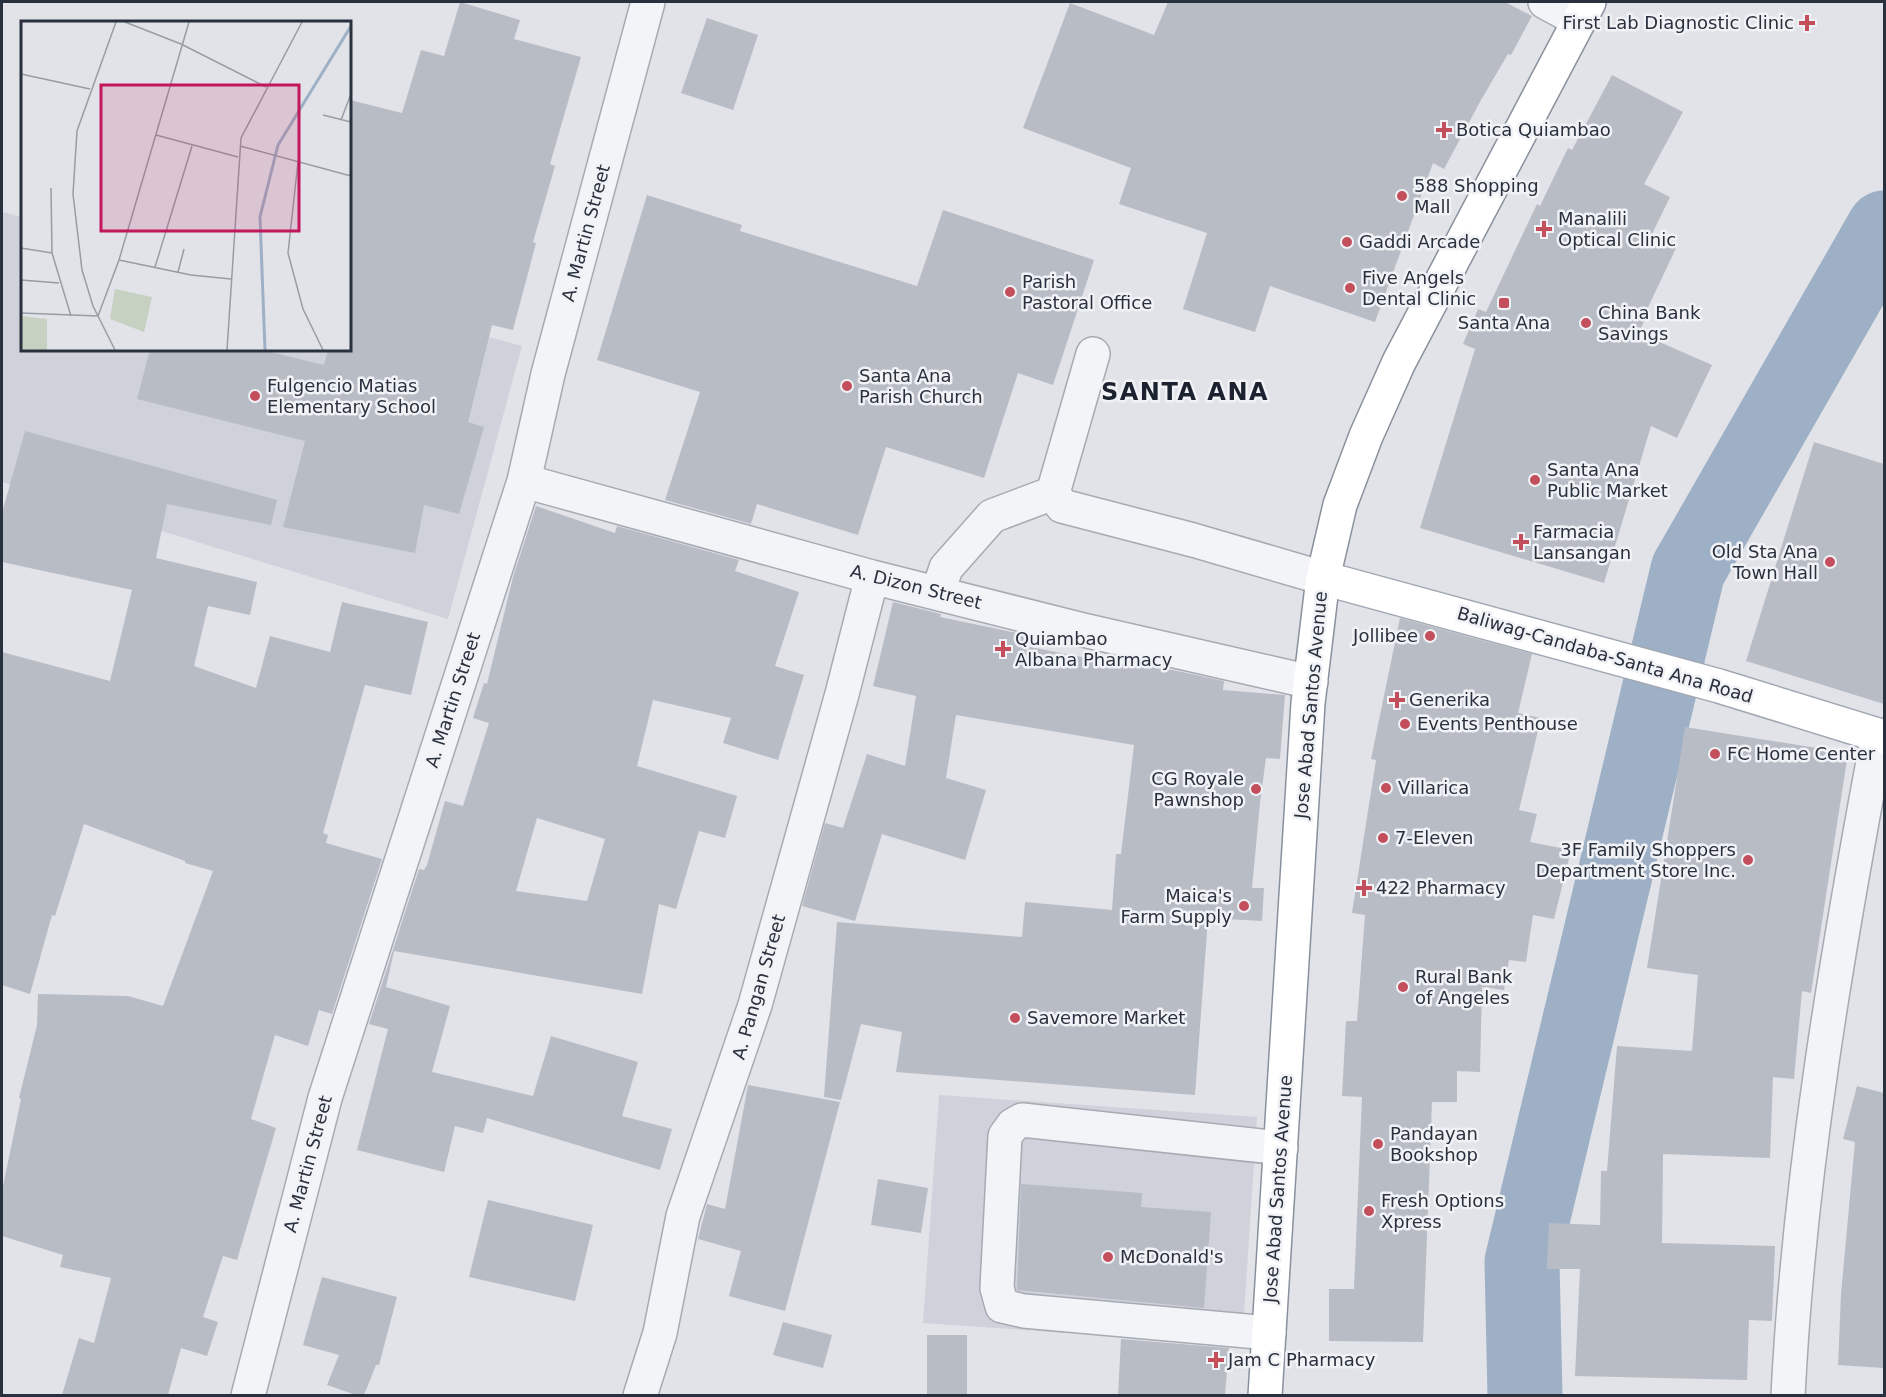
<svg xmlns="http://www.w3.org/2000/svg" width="1886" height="1397" viewBox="0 0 1886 1397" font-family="'DejaVu Sans',sans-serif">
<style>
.built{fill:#cfd2da}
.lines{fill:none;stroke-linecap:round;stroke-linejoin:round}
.river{stroke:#9eb0c5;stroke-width:75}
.building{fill:#b8bcc5;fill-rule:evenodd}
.minor-casing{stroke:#a6aab2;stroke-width:36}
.major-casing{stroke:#a1a7b3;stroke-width:36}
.highway-casing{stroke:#89919e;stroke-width:36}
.minor{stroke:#f3f4f7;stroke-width:33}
.major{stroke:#fff;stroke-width:33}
.highway{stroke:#fff;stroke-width:33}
.poi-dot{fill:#c34f5d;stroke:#f0f2f6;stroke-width:2}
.labels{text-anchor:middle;stroke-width:5;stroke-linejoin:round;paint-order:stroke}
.poi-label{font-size:18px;fill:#2a313e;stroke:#f0f2f6;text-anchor:start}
.street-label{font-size:18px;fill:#2a313e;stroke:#f0f2f6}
.district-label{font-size:24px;font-weight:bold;letter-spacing:1.5px;fill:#1c222f;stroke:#f0f2f6}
.inset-river{fill:none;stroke:#9eb0c5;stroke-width:3}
.inset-road{fill:none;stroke:#989ca4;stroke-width:1.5}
.view{fill:#c2185b;fill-opacity:0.15;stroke:#c2185b;stroke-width:3}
.inset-edge{fill:none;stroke:#2a313e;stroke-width:3}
</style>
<rect width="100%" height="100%" fill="#e1e3e8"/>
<path class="built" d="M2 212 22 217V350H350V301L522 346 448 619 2 482Z
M939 1095 1257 1117 1242 1345 923 1323Z"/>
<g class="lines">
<path class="river" d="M1525 1396 1522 1262 1688 570 1884 228"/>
</g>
<path class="building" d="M460 2 520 20 514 39 581 57 550 164 555 166 533 242 536 243 513 330 492 325 468 422 484 427 459 514 424 505 415 553 283 527 305 441 137 399 150 350H262L324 365 328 350H350V100L402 113 421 50 444 56Z
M1168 2H1505L1532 16 1511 55 1508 54 1481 100 1444 169 1433 163 1375 322 1270 286 1255 332 1183 309 1207 233 1119 204 1131 168 1023 128 1070 3 1154 35Z
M707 18 758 35 733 110 681 93Z
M1612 75 1683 112 1644 184 1670 197 1652 234 1677 246 1643 318 1645 319 1639 333 1712 365 1677 438 1651 426 1604 583 1420 528 1475 349 1463 344 1478 309 1486 312 1537 204 1540 206 1568 148 1572 150Z
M647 195 742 225 740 231 917 286 943 210 1094 260 1053 385 1018 373 984 478 886 447 858 535 757 504 751 524 665 500 700 392 597 360Z
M25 431 277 500 271 525 167 504 156 558 257 582 250 615 208 606 194 666 256 688 270 636 330 652 342 602 428 622 411 695 365 685 323 833 328 835 326 843 382 859 332 1014 319 1010 308 1046 275 1035 251 1119 276 1128 237 1260 223 1256 203 1317 218 1322 207 1356 181 1348 168 1395H62L79 1338 94 1343 111 1278 60 1267 63 1255 2 1236V1191L21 1099 19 1098 37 1025 38 994 128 996 163 1006 213 871 185 863V861L84 824 55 916 52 915 30 994 2 985V652L110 681 132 590 2 562V513Z
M1814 442 1884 464V704L1746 661Z
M536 506 615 533 617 526 739 560 735 571 799 592 775 666 804 675 778 760 723 743 731 718 653 700 637 766 737 796 725 838 699 831 676 909 659 904 642 994 394 951 386 987 450 1006 432 1072 533 1096 551 1036 638 1062 622 1116 672 1129 660 1170 487 1118 483 1133 455 1126 444 1172 357 1150 388 1029 369 1024 419 869 424 870 427 865 445 801 463 806 489 723 473 718 484 683 487 684 513 577ZM537 818 605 839 587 901 516 891Z
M893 602 941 614 940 617 1027 635 1025 646 1113 663 1168 669 1224 681 1223 690 1285 695 1280 759 1266 758 1260 803 1252 888H1264L1262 921 1208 918 1195 1095 896 1072 902 1032 861 1024 841 1100 824 1097 837 922 1022 937 1025 902 1112 910 1116 854H1121L1134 745 956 715 946 778 986 790 965 860 882 834 855 921 802 906 825 823 843 828 867 754 905 766 916 696 873 686Z
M1400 618 1532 654 1518 713 1541 718 1519 810 1537 814 1530 842 1571 850 1554 919 1533 915 1526 962 1509 960 1504 990 1482 987 1480 1072 1457 1071V1102H1432L1423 1342 1329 1341V1289H1354L1362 1097 1342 1096 1346 1021H1357L1365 915 1352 913 1376 760 1371 759Z
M1685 727 1848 753 1811 993 1802 991 1794 1079 1773 1077 1770 1158 1663 1154 1662 1243 1775 1246 1772 1321 1749 1320 1747 1380 1575 1376 1580 1269H1547L1549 1223 1600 1225 1601 1171H1607L1617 1046 1692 1051 1698 975 1647 968Z
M748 1085 840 1102 785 1311 729 1296 741 1251 698 1239 707 1204 725 1209Z
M1857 1086 1884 1093V1368L1838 1365 1841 1294 1855 1142 1843 1139Z
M878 1179 928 1188 921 1233 871 1225Z
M1021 1184 1142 1193 1141 1207 1211 1212 1204 1308 1017 1290Z
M488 1200 593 1225 575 1301 469 1277Z
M322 1277 397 1297 379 1365H376L364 1395H356L327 1385 339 1355 303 1345Z
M783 1322 832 1335 823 1368 773 1355Z
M927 1335H967V1395H927Z
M1121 1339 1229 1348 1225 1395H1118Z"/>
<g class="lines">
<defs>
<path id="minor" d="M1545 2 1578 20
M1093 354 1053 493 1062 506 1193 540 1323 578
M524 481 872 577 1083 630 1311 682
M938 592 946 568 992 516 1053 493
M1269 1333 1024 1311 1002 1306 997 1288 1005 1136 1013 1125 1022 1120 1281 1148
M248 1396 325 1098 524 481 548 374 648 2
M640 1396 660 1333 683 1216 755 1005 842 694 872 577
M1788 1396C1799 1174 1837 953 1878 735"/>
<path id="major" d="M1323 578 1719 686 1884 737"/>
<path id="highway" d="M1265 1396 1308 703 1323 578 1340 505 1366 436 1399 362 1589 2"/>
</defs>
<use href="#minor" class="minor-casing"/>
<use href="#major" class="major-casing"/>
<use href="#highway" class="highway-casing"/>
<use href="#minor" class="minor"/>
<use href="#major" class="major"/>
<use href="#highway" class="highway"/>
</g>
<g class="poi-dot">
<path d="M1804 14h6v6h6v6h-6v6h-6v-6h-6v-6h6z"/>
<path d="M1441 121h6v6h6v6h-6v6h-6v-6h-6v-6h6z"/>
<circle cx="1402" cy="196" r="6"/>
<path d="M1541 220h6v6h6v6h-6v6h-6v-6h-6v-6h6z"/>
<circle cx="1347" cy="242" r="6"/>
<circle cx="1350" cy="288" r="6"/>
<circle cx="1010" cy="292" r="6"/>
<rect x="1498" y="297" width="12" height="12" rx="3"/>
<circle cx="1586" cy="323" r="6"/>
<circle cx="847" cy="386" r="6"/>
<circle cx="255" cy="396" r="6"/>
<circle cx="1535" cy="480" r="6"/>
<path d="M1518 533h6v6h6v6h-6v6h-6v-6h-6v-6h6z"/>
<circle cx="1830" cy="562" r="6"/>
<circle cx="1430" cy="636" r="6"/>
<path d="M1000 640h6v6h6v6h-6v6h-6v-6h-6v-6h6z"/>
<path d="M1394 691h6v6h6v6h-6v6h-6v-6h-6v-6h6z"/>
<circle cx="1405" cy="724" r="6"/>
<circle cx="1715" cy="754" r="6"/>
<circle cx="1386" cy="788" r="6"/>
<circle cx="1256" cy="789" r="6"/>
<circle cx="1383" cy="838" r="6"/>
<circle cx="1748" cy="860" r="6"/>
<path d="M1361 879h6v6h6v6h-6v6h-6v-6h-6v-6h6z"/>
<circle cx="1244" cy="906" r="6"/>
<circle cx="1403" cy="987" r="6"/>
<circle cx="1015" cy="1018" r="6"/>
<circle cx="1378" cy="1144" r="6"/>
<circle cx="1369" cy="1211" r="6"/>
<circle cx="1108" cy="1257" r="6"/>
<path d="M1213 1351h6v6h6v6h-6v6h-6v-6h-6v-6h6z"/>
</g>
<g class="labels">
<g class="poi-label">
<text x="1794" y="29" text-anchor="end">First Lab Diagnostic Clinic</text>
<text x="1456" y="136">Botica Quiambao</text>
<text x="1414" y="192">588 Shopping<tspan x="1414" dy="21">Mall</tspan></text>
<text x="1558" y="225">Manalili<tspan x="1558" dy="21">Optical Clinic</tspan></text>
<text x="1359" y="248">Gaddi Arcade</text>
<text x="1362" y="284">Five Angels<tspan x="1362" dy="21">Dental Clinic</tspan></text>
<text x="1022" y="288">Parish<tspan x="1022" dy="21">Pastoral Office</tspan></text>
<text x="1598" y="319">China Bank<tspan x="1598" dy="21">Savings</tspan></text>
<text x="1504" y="329" text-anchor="middle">Santa Ana</text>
<text x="859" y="382">Santa Ana<tspan x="859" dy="21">Parish Church</tspan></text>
<text x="267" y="392">Fulgencio Matias<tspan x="267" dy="21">Elementary School</tspan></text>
<text x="1547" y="476">Santa Ana<tspan x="1547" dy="21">Public Market</tspan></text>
<text x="1533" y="538">Farmacia<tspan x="1533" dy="21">Lansangan</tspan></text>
<text x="1818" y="558" text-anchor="end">Old Sta Ana<tspan x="1818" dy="21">Town Hall</tspan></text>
<text x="1418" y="642" text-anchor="end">Jollibee</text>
<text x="1015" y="645">Quiambao<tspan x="1015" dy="21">Albana Pharmacy</tspan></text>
<text x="1409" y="706">Generika</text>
<text x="1417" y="730">Events Penthouse</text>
<text x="1727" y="760">FC Home Center</text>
<text x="1244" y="785" text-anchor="end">CG Royale<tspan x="1244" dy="21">Pawnshop</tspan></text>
<text x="1398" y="794">Villarica</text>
<text x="1395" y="844">7-Eleven</text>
<text x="1736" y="856" text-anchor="end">3F Family Shoppers<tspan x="1736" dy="21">Department Store Inc.</tspan></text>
<text x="1376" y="894">422 Pharmacy</text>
<text x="1232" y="902" text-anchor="end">Maica's<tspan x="1232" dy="21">Farm Supply</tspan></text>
<text x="1415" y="983">Rural Bank<tspan x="1415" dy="21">of Angeles</tspan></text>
<text x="1027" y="1024">Savemore Market</text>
<text x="1390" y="1140">Pandayan<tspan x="1390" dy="21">Bookshop</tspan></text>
<text x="1381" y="1207">Fresh Options<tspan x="1381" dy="21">Xpress</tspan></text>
<text x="1120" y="1263">McDonald's</text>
<text x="1228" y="1366">Jam C Pharmacy</text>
</g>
<g class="street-label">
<text transform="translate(586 233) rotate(-75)" y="6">A. Martin Street</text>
<text transform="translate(916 587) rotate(14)" y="6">A. Dizon Street</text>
<text transform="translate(1605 655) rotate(16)" y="6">Baliwag-Candaba-Santa Ana Road</text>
<text transform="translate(453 700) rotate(-72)" y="6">A. Martin Street</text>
<text transform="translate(1311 705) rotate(-85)" y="6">Jose Abad Santos Avenue</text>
<text transform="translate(759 987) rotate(-74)" y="6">A. Pangan Street</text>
<text transform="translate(308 1164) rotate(-75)" y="6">A. Martin Street</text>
<text transform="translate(1278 1189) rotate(-86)" y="6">Jose Abad Santos Avenue</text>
</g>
<g class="district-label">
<text x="1185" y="400">SANTA ANA</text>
</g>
</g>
<g transform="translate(21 21)">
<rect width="330" height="330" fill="#e1e3e8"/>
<path d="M94 268 131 276 123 311 89 298ZM0 295 26 298V329H0Z" fill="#c6d1c2"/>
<path class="inset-river" d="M244 329 239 196 257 124 330 5"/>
<path class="inset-road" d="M104 1 160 23 245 66M0 53 69 68M302 94 330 101M320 99 330 73M135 114 217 136M219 125 330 155M277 141 267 232 282 288 302 329M30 167 31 232 50 295M0 227 31 232M98 239 170 254 210 258M134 246 171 125M157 251 163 228M0 259 38 262M0 292 77 295M77 295 98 239 168 1M94 329 72 285 61 249 52 173 56 110 95 1M206 329 220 117 281 1"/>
<path class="view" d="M80 64H278V210H80Z"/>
<rect width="330" height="330" class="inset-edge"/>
</g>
<rect width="1886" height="1397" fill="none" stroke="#2a313e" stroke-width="6"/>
</svg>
